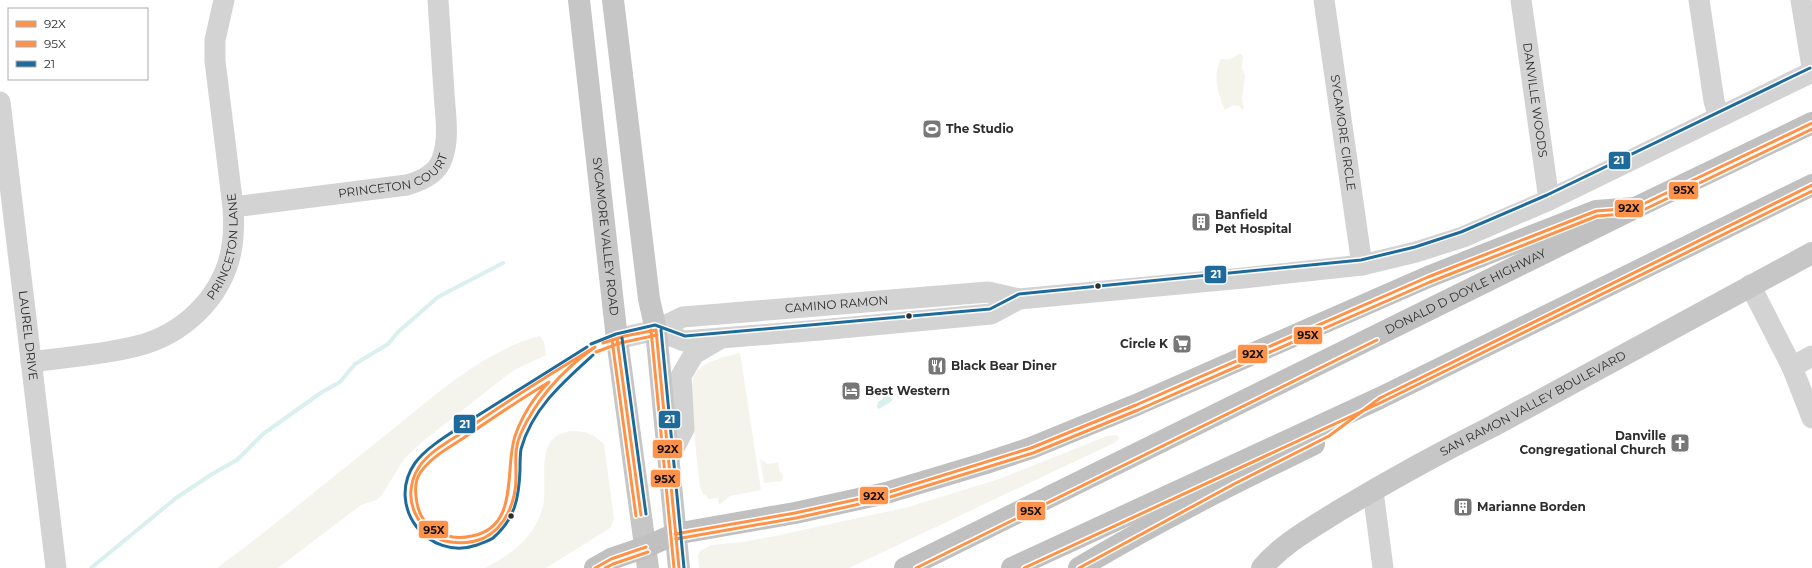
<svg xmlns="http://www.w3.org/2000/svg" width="1812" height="568" viewBox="0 0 1812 568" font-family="Montserrat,sans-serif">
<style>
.green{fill:#f4f4ec}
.water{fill:#d9f0ef}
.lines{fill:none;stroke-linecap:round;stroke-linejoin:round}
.stream{stroke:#d9f0ef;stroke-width:4}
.minor{stroke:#d3d3d3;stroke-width:21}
.major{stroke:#c6c6c6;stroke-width:22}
.highway{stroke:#c0c0c0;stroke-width:22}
.bus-1-casing{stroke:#fff;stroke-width:6}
.bus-2-casing{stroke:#fff;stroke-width:6}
.bus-3-casing{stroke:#fff;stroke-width:6}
.bus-1{stroke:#ff9249;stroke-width:3}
.bus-2{stroke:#ff9249;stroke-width:3}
.bus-3{stroke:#1e6b9b;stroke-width:3}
.bus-dot{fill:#2e2e2e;stroke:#fff;stroke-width:1.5}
.labels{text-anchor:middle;stroke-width:4;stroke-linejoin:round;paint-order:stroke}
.street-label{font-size:12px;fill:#2e2e2e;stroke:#fff}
.poi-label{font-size:12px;font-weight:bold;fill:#2e2e2e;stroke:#fff;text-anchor:start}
.line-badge{stroke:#fff;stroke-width:1.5}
.badge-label{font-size:11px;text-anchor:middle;font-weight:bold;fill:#fff}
.pale-badge-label{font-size:11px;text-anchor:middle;font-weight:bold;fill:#111}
</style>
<rect width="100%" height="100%" fill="#fff"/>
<path class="green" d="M1239 54H1241L1243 57 1242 68 1245 76 1242 98 1244 108 1243 110 1239 106 1233 105 1225 110C1218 95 1212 74 1221 59H1230Z
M540 336 544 342 546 355 514 370 423 441 404 459 382 495 376 500 361 505 278 568H217C274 526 328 481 383 437 430 400 481 351 540 336Z
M740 353 761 490 730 496 719 505 718 498 708 499 706 495 703 494 700 487C698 468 688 390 694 376 701 361 725 357 740 353Z
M569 431C586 431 592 433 604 444L614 519 610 528 546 568H485C506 557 525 545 537 522 540 516 544 506 544 499 546 480 539 451 555 437 559 434 565 433 569 431Z
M1116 435 1119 437 1116 442 849 568H699L698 555 700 551 711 545 742 542 775 536 908 507 999 479 1107 436Z
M760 459 768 464 778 462 779 470 783 475 782 481 764 483Z"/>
<path class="water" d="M888 391H891L892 401 879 409 877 407 878 402 883 399 884 393Z"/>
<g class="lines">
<path class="stream" d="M91 568 176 498 212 474 237 460 263 434 322 392 340 382 355 364 388 344 398 332 438 297 503 263"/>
<g class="minor">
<path id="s1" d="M1324 0 1362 265"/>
<path id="s2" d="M1521 0 1549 200"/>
<path d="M1699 0 1714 101 1719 116"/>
<path d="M1801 0 1812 67"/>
<path id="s3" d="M0 102 56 568"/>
<path id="s4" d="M233 207 407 185C421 181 437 174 442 159 450 138 445 113 444 92 442 61 440 31 438 0"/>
<path d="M1750 285 1792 367 1812 418"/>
<path d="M656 330 684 341 820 330 991 314 1019 299"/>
<path id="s5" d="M617 339 656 330 683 317 988 292 1019 299 1243 278 1362 265 1416 252 1463 237 1549 200 1812 72"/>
<path id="s6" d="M31 362C66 357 102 355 137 346 182 335 221 299 231 252 234 237 234 222 233 207L215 61V40L224 0"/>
<path d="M1792 367 1812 356"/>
<path d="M669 458 684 429 681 376 694 354 718 340"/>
<path d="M1373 491 1383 568"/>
</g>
<g class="major">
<path id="s7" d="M579 0 617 339 648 568"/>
<path d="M613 0 649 299 656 330 679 568"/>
<path id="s8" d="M1262 568C1283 543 1313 527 1340 510 1390 480 1441 452 1493 426L1812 253"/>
</g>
<g class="highway">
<path d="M595 568 611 559 646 547 675 534 795 513 886 493 983 464 1031 448 1136 405 1428 277 1481 256 1596 211 1635 208"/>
<path id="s9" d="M905 568 1635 208 1812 123"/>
<path d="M1012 568 1380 398 1812 185"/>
<path d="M1079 568C1155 522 1234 483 1314 444"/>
</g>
<defs>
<path id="bus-1" d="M656 330 679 568
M617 339 641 515
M603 343 625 336 656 330
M595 347C564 369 537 398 521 433 514 448 516 461 516 477 516 501 506 527 484 538 472 543 458 544 445 541 432 537 421 526 415 513 408 498 410 481 419 467 429 452 448 442 463 432 506 402 550 374 595 347Z
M675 534 795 513 886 493 1031 448 1136 405 1428 277 1596 211 1635 208 1812 123
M595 568 611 559 646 547
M1079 568 1234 484 1329 436 1380 398 1812 185"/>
<path id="bus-2" d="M651 330 674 568
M612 340 636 516
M596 352 620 343 657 335
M549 382C534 397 522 416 515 436 504 469 520 527 472 536 459 539 445 537 434 530 422 522 417 510 416 496 415 488 415 481 420 473 431 457 447 449 462 439 491 419 519 400 549 382Z
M676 539 796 518 887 498 1033 453 1138 410 1430 282 1597 216 1637 213 1812 129
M605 568 613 564 648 552
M916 568 1377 340
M1024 568 1382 402 1812 191"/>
<path id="bus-3" d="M661 330 684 568
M622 338 646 514
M591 344 616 334 655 325 685 336 990 309 1019 294 1361 260 1415 247 1461 232 1547 195 1810 68
M587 347C550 370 514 393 477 416 458 429 428 445 415 463 385 506 428 562 477 545 482 543 489 541 493 538 515 519 519 498 520 470 520 464 520 456 521 449 532 409 563 382 593 355"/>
</defs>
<use href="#bus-1" class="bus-1-casing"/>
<use href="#bus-2" class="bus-2-casing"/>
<use href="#bus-3" class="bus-3-casing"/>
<use href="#bus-1" class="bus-1"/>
<use href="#bus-2" class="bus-2"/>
<use href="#bus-3" class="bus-3"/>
</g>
<defs>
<symbol id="stadium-square" viewBox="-11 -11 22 22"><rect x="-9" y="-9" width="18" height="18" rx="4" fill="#777" stroke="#fff"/><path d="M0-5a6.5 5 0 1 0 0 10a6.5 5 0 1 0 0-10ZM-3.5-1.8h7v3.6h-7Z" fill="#fff"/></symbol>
<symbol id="building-square" viewBox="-11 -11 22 22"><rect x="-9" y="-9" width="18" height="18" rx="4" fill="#777" stroke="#fff"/><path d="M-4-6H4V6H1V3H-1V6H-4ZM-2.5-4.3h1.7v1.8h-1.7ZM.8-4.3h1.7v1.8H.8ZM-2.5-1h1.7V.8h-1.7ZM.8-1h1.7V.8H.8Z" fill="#fff"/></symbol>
<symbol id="supermarket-square" viewBox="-11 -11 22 22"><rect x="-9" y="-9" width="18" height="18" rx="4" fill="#777" stroke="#fff"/><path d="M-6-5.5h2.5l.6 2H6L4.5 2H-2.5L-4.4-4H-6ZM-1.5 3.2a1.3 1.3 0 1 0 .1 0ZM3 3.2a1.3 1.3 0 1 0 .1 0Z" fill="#fff"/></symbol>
<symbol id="restaurant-square" viewBox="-11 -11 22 22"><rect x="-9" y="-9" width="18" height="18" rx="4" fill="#777" stroke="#fff"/><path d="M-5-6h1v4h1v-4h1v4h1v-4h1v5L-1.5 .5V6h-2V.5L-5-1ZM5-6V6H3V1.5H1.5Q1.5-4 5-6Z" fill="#fff"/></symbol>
<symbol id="hotel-square" viewBox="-11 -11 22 22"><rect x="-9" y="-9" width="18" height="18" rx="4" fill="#777" stroke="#fff"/><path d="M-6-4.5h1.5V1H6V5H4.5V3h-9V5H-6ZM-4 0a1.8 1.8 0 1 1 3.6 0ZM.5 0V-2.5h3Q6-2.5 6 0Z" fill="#fff"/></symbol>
<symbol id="church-square" viewBox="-11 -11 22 22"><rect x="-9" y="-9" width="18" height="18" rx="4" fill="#777" stroke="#fff"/><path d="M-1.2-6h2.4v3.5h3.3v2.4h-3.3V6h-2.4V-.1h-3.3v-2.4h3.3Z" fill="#fff"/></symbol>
</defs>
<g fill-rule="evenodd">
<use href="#stadium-square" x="921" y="118" width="22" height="22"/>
<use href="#building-square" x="1190" y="211" width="22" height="22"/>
<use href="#supermarket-square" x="1171" y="333" width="22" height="22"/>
<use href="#restaurant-square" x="926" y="355" width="22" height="22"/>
<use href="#hotel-square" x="840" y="380" width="22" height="22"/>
<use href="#church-square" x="1669" y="432" width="22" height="22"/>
<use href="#building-square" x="1452" y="496" width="22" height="22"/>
</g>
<g class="bus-dot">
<circle cx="1098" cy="286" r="3.5"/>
<circle cx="909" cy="316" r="3.5"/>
<circle cx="511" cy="516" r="3.5"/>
</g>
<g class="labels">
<g class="street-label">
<text dy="4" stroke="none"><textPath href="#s2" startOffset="101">DANVILLE WOODS</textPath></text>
<text dy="4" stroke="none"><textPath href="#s1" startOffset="134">SYCAMORE CIRCLE</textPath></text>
<text dy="4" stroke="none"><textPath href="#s4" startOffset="166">PRINCETON COURT</textPath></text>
<text dy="4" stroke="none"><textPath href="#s7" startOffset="238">SYCAMORE VALLEY ROAD</textPath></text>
<text dy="4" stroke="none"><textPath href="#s6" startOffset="251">PRINCETON LANE</textPath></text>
<text dy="4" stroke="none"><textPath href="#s9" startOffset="625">DONALD D DOYLE HIGHWAY</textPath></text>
<text dy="4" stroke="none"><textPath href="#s5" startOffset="224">CAMINO RAMON</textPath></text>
<text dy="4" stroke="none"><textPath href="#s3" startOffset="235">LAUREL DRIVE</textPath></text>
<text dy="4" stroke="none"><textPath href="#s8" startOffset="318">SAN RAMON VALLEY BOULEVARD</textPath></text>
</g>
<g class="poi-label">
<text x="946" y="133">The Studio</text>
<text x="1215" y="219">Banfield<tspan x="1215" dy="14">Pet Hospital</tspan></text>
<text x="1168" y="348" text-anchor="end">Circle K</text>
<text x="951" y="370">Black Bear Diner</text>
<text x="865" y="395">Best Western</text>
<text x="1666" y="440" text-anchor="end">Danville<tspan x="1666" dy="14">Congregational Church</tspan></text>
<text x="1477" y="511">Marianne Borden</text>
</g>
</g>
<g class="line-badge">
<rect x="1608" y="151" width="23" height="19" rx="4" fill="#1e6b9b"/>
<rect x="1668" y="181" width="31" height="19" rx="4" fill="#ff9249"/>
<rect x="1614" y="199" width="30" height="19" rx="4" fill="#ff9249"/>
<rect x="1204" y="265" width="23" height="19" rx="4" fill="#1e6b9b"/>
<rect x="1293" y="326" width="30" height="19" rx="4" fill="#ff9249"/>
<rect x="1237" y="344" width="31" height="20" rx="4" fill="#ff9249"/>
<rect x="658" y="410" width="23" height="19" rx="4" fill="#1e6b9b"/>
<rect x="453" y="414" width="23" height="20" rx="4" fill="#1e6b9b"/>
<rect x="652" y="439" width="31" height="20" rx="4" fill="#ff9249"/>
<rect x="650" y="469" width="31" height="19" rx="4" fill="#ff9249"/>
<rect x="859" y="486" width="30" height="19" rx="4" fill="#ff9249"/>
<rect x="1016" y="501" width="30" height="20" rx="4" fill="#ff9249"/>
<rect x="418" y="520" width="31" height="19" rx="4" fill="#ff9249"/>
</g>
<g class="badge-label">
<text x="1619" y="164">21</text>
<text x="1216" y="278">21</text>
<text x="670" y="423">21</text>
<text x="465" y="428">21</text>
</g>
<g class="pale-badge-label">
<text x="1684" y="194">95X</text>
<text x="1629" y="212">92X</text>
<text x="1308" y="339">95X</text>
<text x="1253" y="358">92X</text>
<text x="668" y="453">92X</text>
<text x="665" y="483">95X</text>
<text x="874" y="500">92X</text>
<text x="1031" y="515">95X</text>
<text x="434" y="534">95X</text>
</g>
<rect x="8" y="8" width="140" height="72" fill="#ffffff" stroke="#ababab"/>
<rect x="16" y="21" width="20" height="6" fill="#ff9249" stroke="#ababab"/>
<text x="44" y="28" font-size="12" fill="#2e2e2e">92X</text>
<rect x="16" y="41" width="20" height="6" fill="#ff9249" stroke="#ababab"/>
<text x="44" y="48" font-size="12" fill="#2e2e2e">95X</text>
<rect x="16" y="61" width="20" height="6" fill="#1e6b9b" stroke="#ababab"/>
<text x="44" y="68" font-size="12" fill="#2e2e2e">21</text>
</svg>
